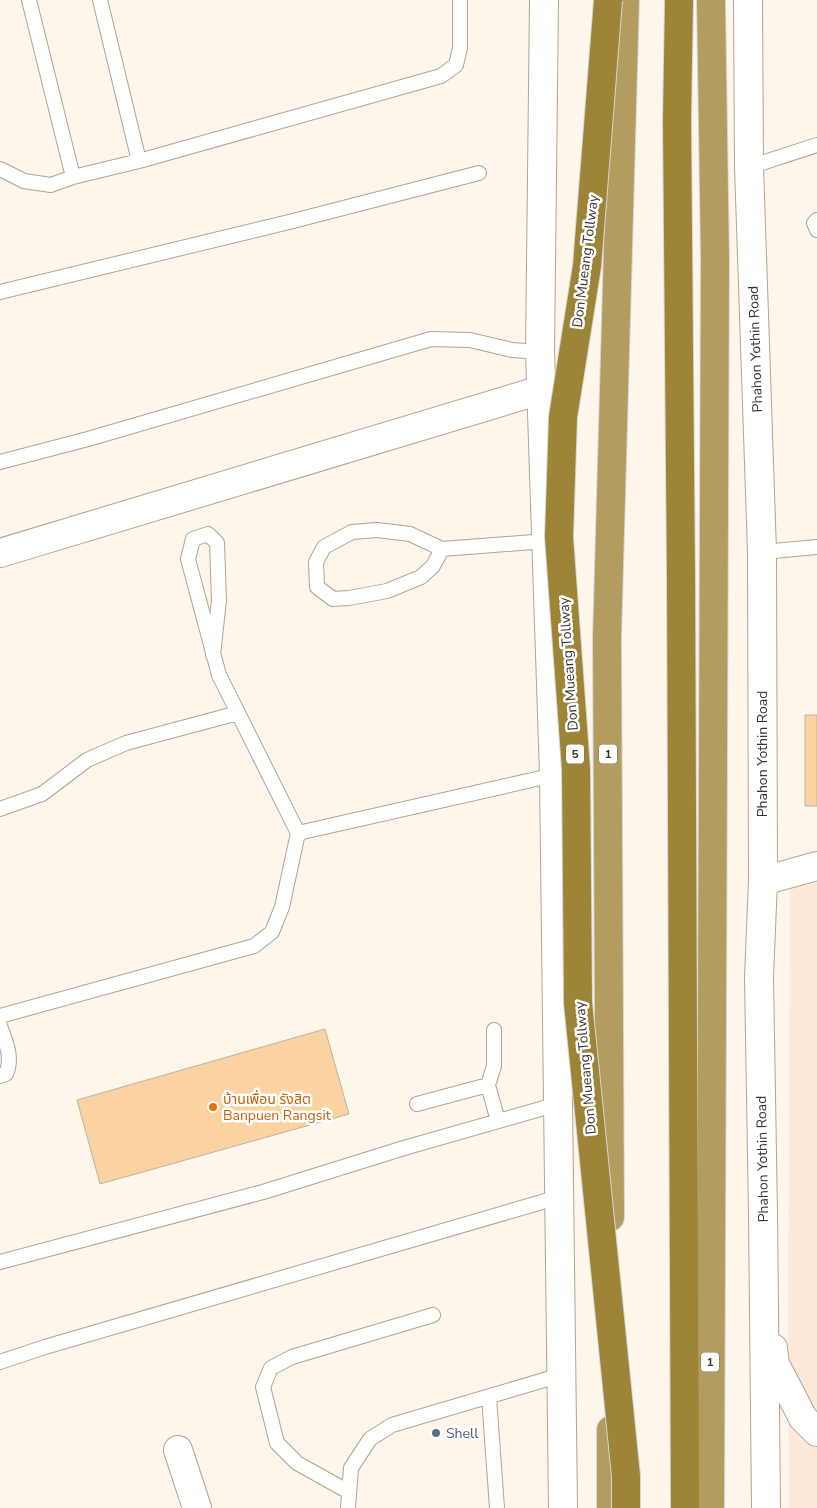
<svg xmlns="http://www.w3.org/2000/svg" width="817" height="1508" viewBox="0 0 817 1508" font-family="'Nunito Sans','Noto Sans Thai',sans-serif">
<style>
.commercial{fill:#fde9d9}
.building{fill:#fbd3a0;stroke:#beb1a1}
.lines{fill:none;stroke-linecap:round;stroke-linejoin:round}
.service-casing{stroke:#b0a393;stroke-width:16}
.minor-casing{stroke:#b0a393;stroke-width:30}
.secondary-casing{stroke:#b0a393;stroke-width:30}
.trunk-casing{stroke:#d7d6d5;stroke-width:30}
.motorway-casing{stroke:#d7d6d5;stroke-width:30}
.service{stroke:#fff;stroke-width:14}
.minor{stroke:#fff;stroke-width:28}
.secondary{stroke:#fff;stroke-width:28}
.trunk{stroke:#b29c5f;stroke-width:28}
.motorway{stroke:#9e8437;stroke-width:28}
.motorway-bridge-casing{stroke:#d7d6d5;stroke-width:30;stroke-linecap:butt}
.motorway-bridge{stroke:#9e8437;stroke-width:28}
.food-dot{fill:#e8710a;stroke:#fff;stroke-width:2}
.service-dot{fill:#5c6f8a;stroke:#fff;stroke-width:2}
.labels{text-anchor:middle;stroke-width:5;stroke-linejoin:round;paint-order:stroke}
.shield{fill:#fff;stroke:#74706b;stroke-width:1}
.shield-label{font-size:12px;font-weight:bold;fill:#38332c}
.street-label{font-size:14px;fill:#38332c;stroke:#fff}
.food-label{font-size:14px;fill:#c56008;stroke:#fff;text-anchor:start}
.service-label{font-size:14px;fill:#4e5e75;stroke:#fff;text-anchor:start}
</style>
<rect width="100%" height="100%" fill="#fef6eb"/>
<path class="commercial" d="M817 882V1508H789L788 1338 790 889Z"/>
<path class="building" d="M805 715H817V806H805Z
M325 1029 349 1114 100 1184 77 1100Z"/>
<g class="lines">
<defs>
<path id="service" d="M29 0 73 177
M100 0 139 161
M749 167 817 145
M0 169 24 181 51 185 73 177 139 161 441 76 456 65 460 48V0
M817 220 814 223 817 230
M0 292 293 221 479 173
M0 462 88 439 431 339 470 340 512 350 540 352
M442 549 433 566 421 577 387 591 349 598 333 599 317 587 316 562 324 547 352 532 377 530 410 534 442 549 546 541
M762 552 817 547
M213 655 219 600 217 543 208 534 193 539 188 559 219 675 298 833 554 775
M0 809 42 794 87 760 126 743 238 713
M0 1016 254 946 272 932 282 907 298 833
M0 1026C6 1042 13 1058 6 1074L0 1076
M488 1085 494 1066V1030
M417 1104 488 1085 498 1121
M0 1262 263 1192 404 1148 558 1104
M0 1362 45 1347 559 1197
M489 1397 497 1508
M349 1492 297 1463 277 1443 263 1387 271 1368 292 1357 433 1315
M348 1508 351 1468 370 1439 392 1425 561 1375"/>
<path id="minor" d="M0 553 541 390
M763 881 817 866
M178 1450 197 1508"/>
<path id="secondary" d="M544 0 540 352 554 775 563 1508
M748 0 749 167 762 552 763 881 759 977 763 1214 766 1508
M773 1348 775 1364 803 1418 817 1432"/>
<path id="trunk" d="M610 1217 607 638 625 0
M611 1430V1508
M710 1508 715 259 711 0"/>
<path id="motorway" d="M679 0 677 120 681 579 685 1508"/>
</defs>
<use href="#service" class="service-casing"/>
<use href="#minor" class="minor-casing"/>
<use href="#secondary" class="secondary-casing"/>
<use href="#trunk" class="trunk-casing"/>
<use href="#motorway" class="motorway-casing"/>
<use href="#service" class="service"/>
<use href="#minor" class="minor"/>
<use href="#secondary" class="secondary"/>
<use href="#trunk" class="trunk"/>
<use href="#motorway" class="motorway"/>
<defs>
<path id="motorway-bridge" d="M608 0 587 266 563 417 559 537 576 769 578 1003 626 1476V1508"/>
</defs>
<use href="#motorway-bridge" class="motorway-bridge-casing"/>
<use href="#motorway-bridge" class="motorway-bridge"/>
</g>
<circle class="food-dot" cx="213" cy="1107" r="5"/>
<circle class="service-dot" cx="436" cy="1433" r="5"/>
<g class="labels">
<g class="shield">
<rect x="566" y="744.5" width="18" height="19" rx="4"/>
<rect x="599" y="744.5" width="18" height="19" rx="4"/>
<rect x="701" y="1352.5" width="18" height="19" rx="4"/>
</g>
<g class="shield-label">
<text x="575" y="758">5</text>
<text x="608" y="758">1</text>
<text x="710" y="1366">1</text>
</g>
<g class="street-label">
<text transform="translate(585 261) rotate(-83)" y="5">Don Mueang Tollway</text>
<text transform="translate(755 349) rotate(-92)" y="5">Phahon Yothin Road</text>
<text transform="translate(568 664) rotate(-94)" y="5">Don Mueang Tollway</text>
<text transform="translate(762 754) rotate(-90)" y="5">Phahon Yothin Road</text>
<text transform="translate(585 1068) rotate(-95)" y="5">Don Mueang Tollway</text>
<text transform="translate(762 1159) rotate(-91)" y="5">Phahon Yothin Road</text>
</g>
<g class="food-label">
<text x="223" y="1104">บ้านเพื่อน รังสิต<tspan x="223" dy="16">Banpuen Rangsit</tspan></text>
</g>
<g class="service-label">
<text x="446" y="1438">Shell</text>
</g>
</g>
</svg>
